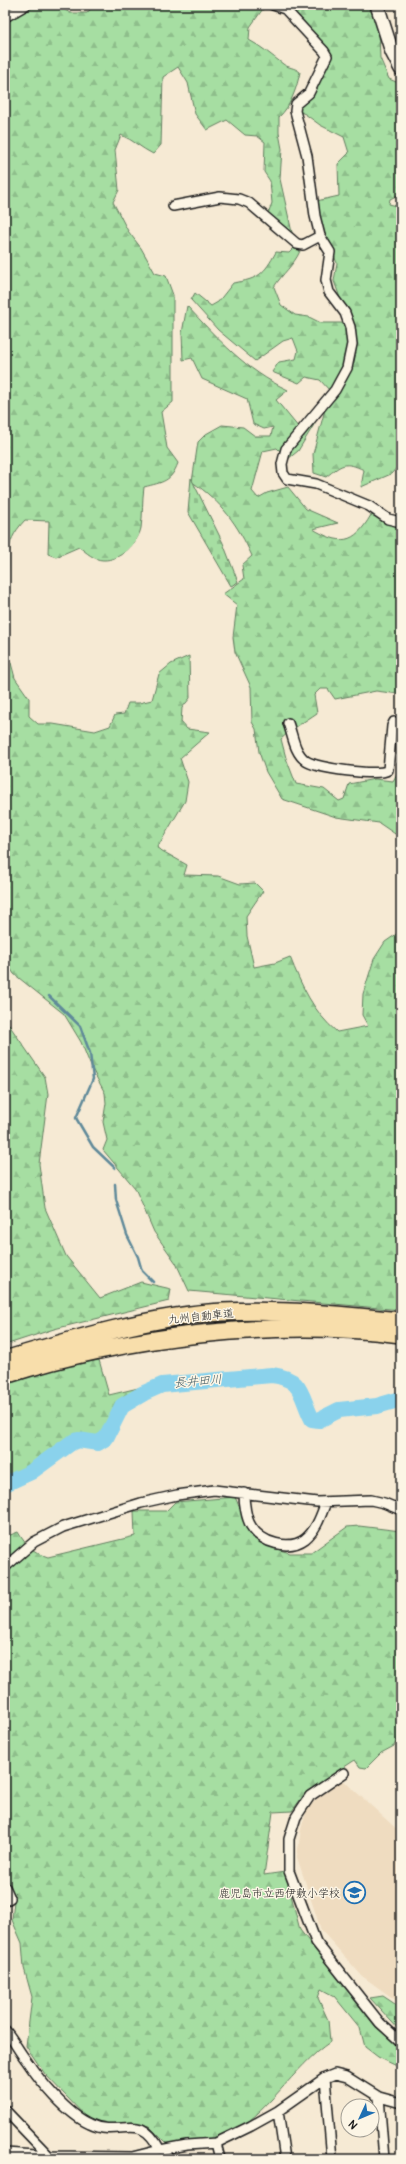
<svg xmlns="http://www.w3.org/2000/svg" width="406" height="2164" viewBox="0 0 406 2164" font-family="Pangolin,'Klee One',sans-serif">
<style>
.built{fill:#efdcc0}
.forest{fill:url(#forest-firs);stroke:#617d5f}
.cemetery{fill:url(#cemetery-stones);stroke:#617d5f}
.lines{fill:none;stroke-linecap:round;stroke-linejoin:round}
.stream{stroke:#5e8999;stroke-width:2.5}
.river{stroke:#8ad2ec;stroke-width:16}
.street-casing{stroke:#1c1c1c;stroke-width:12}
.secondary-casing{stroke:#1c1c1c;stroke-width:16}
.highway-casing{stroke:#1c1c1c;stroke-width:20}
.street{stroke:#fcf5e5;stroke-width:9}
.secondary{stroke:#fcf5e5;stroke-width:13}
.highway{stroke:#f8deab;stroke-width:17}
.labels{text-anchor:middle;stroke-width:3;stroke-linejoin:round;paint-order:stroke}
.street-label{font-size:11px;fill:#1c1c1c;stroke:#fcf5e5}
.poi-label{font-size:11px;fill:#1c1c1c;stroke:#fcf5e5;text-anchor:end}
.water-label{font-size:12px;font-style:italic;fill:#425c65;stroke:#fcf5e5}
</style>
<defs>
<pattern id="forest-firs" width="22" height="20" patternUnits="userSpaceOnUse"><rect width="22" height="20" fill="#a6dea2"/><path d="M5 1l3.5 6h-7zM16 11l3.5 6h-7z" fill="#8ebe8b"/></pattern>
<pattern id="cemetery-stones" width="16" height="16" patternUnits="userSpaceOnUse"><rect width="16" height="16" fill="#a6dea2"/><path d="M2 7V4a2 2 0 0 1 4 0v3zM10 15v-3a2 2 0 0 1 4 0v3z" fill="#8ebe8b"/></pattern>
</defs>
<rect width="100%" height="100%" fill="#f6ead4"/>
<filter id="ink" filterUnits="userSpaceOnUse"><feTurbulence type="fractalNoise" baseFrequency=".025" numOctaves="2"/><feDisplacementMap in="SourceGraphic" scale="8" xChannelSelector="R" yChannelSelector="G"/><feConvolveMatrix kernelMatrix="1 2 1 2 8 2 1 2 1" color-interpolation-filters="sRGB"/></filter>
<g filter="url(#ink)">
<path class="built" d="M343 1780 401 1833V2004L362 1976 321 1930 297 1857 301 1829 307 1809 319 1796Z"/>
<path class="forest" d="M35 5H57L70 13H87L94 5H369L379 32 380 58 389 79 401 84V188L400 194 390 199 389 204 401 207V463L391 474 361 487 364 470C345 461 342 464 326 477L314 473 313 454 330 391 320 380 306 377 299 383 272 372 279 362 296 359 298 351 293 338 283 341 255 361 218 330 191 300 195 293 211 306 218 302 233 283C259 279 264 274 276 252L289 253 296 246 300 251C294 265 282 274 274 287L281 305 295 315 309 317 321 323H349L334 281 337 263 312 202 339 196 338 164 349 153 344 137 320 125 305 114 296 110 331 55 285 7 265 6 250 27 249 40C262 47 271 55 283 64 288 68 294 67 300 72 297 87 291 106 279 117V133L282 149 280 179 293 237 267 216 272 203 270 181 264 172 265 142 257 136 245 135 227 120 207 130 195 114 188 83 178 67 163 77 161 145 153 154C141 148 133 140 121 135L115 150 119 190 113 202 128 231 141 248 155 273 166 276 173 295V402L161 412 167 448 178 463C171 482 163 482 144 487 142 500 143 515 141 528 138 543 120 561 103 560 94 560 86 552 79 547L56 557 48 554 49 521 25 520C0 547 13 557 5 585V22Z
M187 306C218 339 245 370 288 390L276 400 299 428 315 423 298 451 288 459 277 448 263 451 252 491 258 498 267 493 288 487 306 509 338 523 313 529C340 545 354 545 371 515L389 522 401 530V692L399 694 376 691 335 699 328 689H320L314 695 317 713C304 722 293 728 281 739L286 758 296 784 324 789 339 801 344 799 349 784 375 779 393 781 397 774H401V838L379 823 336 817 282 799 266 772 259 752 256 729 252 722 251 687 235 652 233 637 237 605 223 594 244 579 242 565 252 556C238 525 221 501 192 482L198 442 206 434 222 425 243 427 255 436H271L273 427 264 429 253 424 247 399 202 379 192 358 183 360 182 333Z
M189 656 190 698 182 708 181 722 187 729 210 732 180 758 188 782 185 801 157 848 187 865 184 875 218 876 240 884 255 883 263 891 246 916 247 936 254 967 275 963 290 957C301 985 314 1013 337 1032L368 1026 362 1015 363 994 374 959 385 942 401 931V1310L189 1291 176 1263 154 1232 135 1188 103 1150 107 1140 103 1122 106 1103 105 1093 92 1069 81 1042 64 1014 14 974 5 960V660L11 663 15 678 29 698V716L38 724H53L95 731 110 726 115 715 124 714 128 703H139L152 700 159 674 171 664Z
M5 1019 45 1077 48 1094 39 1164 45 1208 66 1256 100 1298 141 1282 171 1289 169 1301 54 1329 5 1345Z
M99 1360 109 1395 155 1384C143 1390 124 1395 117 1408 111 1417 112 1431 102 1437 94 1443 81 1435 70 1441 47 1452 30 1471 5 1480V1384L59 1367Z
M235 1497 248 1527 273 1548 290 1553H311L347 1527 359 1526 401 1531V1731L394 1746 381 1753 366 1768 360 1767 355 1760 306 1792 292 1811 273 1812 264 1875 285 1872 300 1930 375 2026 401 2048V2068L378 2057 365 2047 360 2028 334 1996 321 1989 318 1998 328 2020 330 2042C294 2066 265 2118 228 2134 209 2142 189 2142 168 2145L149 2126 133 2122 99 2125 86 2117 45 2074 26 2046 32 1997 24 1968 22 1943 12 1920 14 1901 5 1878V1537L18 1532C26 1546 33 1552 48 1557L135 1536 134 1511H166L175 1502Z
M383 1996 401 2008V2032L370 1998Z"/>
<path class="cemetery" d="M191 478 223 543 238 582 231 586 188 512Z"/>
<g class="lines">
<path class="stream" d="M49 996 80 1026 90 1053 93 1079 76 1118 93 1147 115 1168
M115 1184 116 1200 127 1235 138 1257 142 1271 153 1282"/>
<path class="river" d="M5 1484 31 1472 71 1443 78 1440 98 1443 106 1438 122 1406 144 1393 162 1385 272 1375C304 1379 300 1396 312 1419L319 1420 339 1410 377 1406 401 1399"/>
<defs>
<path id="street" d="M273 5 285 9 324 51 327 56 309 93 296 104 295 111 307 156 315 216 320 236 330 252 326 280 329 292 345 313 350 327 352 344 347 368 335 390 286 449 282 464 283 473 287 479 316 484 369 506 388 519 401 522
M5 17 26 5
M173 206 220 197 239 199 249 203 297 244 303 245 320 236
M288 723C293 736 294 752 306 761 316 768 379 777 388 770L392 726 394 722H401
M244 1493C244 1503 246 1518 251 1526 261 1543 289 1551 305 1539 317 1529 321 1515 326 1502
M5 1567 34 1542 63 1527 141 1503 177 1495 214 1490 317 1502 371 1500 384 1503 401 1510
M344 1773 310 1796 296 1817 289 1839V1871L316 1942 380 2023 401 2042
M5 1887 10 1898 5 1901
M5 2030C13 2039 18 2050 26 2060 40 2081 67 2114 90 2124 122 2139 139 2109 160 2150L187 2145 216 2143 251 2126 278 2111 325 2078 335 2074 347 2077 379 2097 401 2103
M325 2078 332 2159
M379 2097 384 2159
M5 2110 51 2158
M278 2111 285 2159
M216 2143 220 2159
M5 2153 50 2156 132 2157 160 2150"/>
<path id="secondary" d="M377 5 392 52 401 69"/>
<path id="highway" d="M5 1360C71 1340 155 1315 223 1312 282 1309 342 1315 401 1321
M5 1375C126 1336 275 1318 401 1334"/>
</defs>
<use href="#street" class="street-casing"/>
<use href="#secondary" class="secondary-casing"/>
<use href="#highway" class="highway-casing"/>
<use href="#street" class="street"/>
<use href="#secondary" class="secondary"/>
<use href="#highway" class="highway"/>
</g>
</g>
<defs>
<symbol id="school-ring" viewBox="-11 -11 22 22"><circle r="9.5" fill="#fcf5e5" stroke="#1f6fb2" stroke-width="1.5"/><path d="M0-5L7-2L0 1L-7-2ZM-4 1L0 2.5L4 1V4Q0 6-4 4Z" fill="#1f6fb2"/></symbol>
</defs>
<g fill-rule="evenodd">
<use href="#school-ring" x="342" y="1880" width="25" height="25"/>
</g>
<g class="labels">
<g class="street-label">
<text transform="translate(201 1316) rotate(-6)" y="4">九州自動車道</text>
</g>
<g class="poi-label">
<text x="340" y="1897">鹿児島市立西伊敷小学校</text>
</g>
<g class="water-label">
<text transform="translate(198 1381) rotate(-5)" y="4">長井田川</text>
</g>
</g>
<rect width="406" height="2164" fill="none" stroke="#fcf5e5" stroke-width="20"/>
<rect x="10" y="10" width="386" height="2144" fill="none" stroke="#1c1c1c" stroke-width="1.5" filter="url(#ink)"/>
<g transform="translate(360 2118) rotate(226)"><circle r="19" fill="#fcf5e5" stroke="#a29e95"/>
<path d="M0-3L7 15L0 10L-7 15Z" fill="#1f6fb2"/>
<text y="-6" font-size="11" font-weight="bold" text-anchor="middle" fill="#1c1c1c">N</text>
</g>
</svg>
